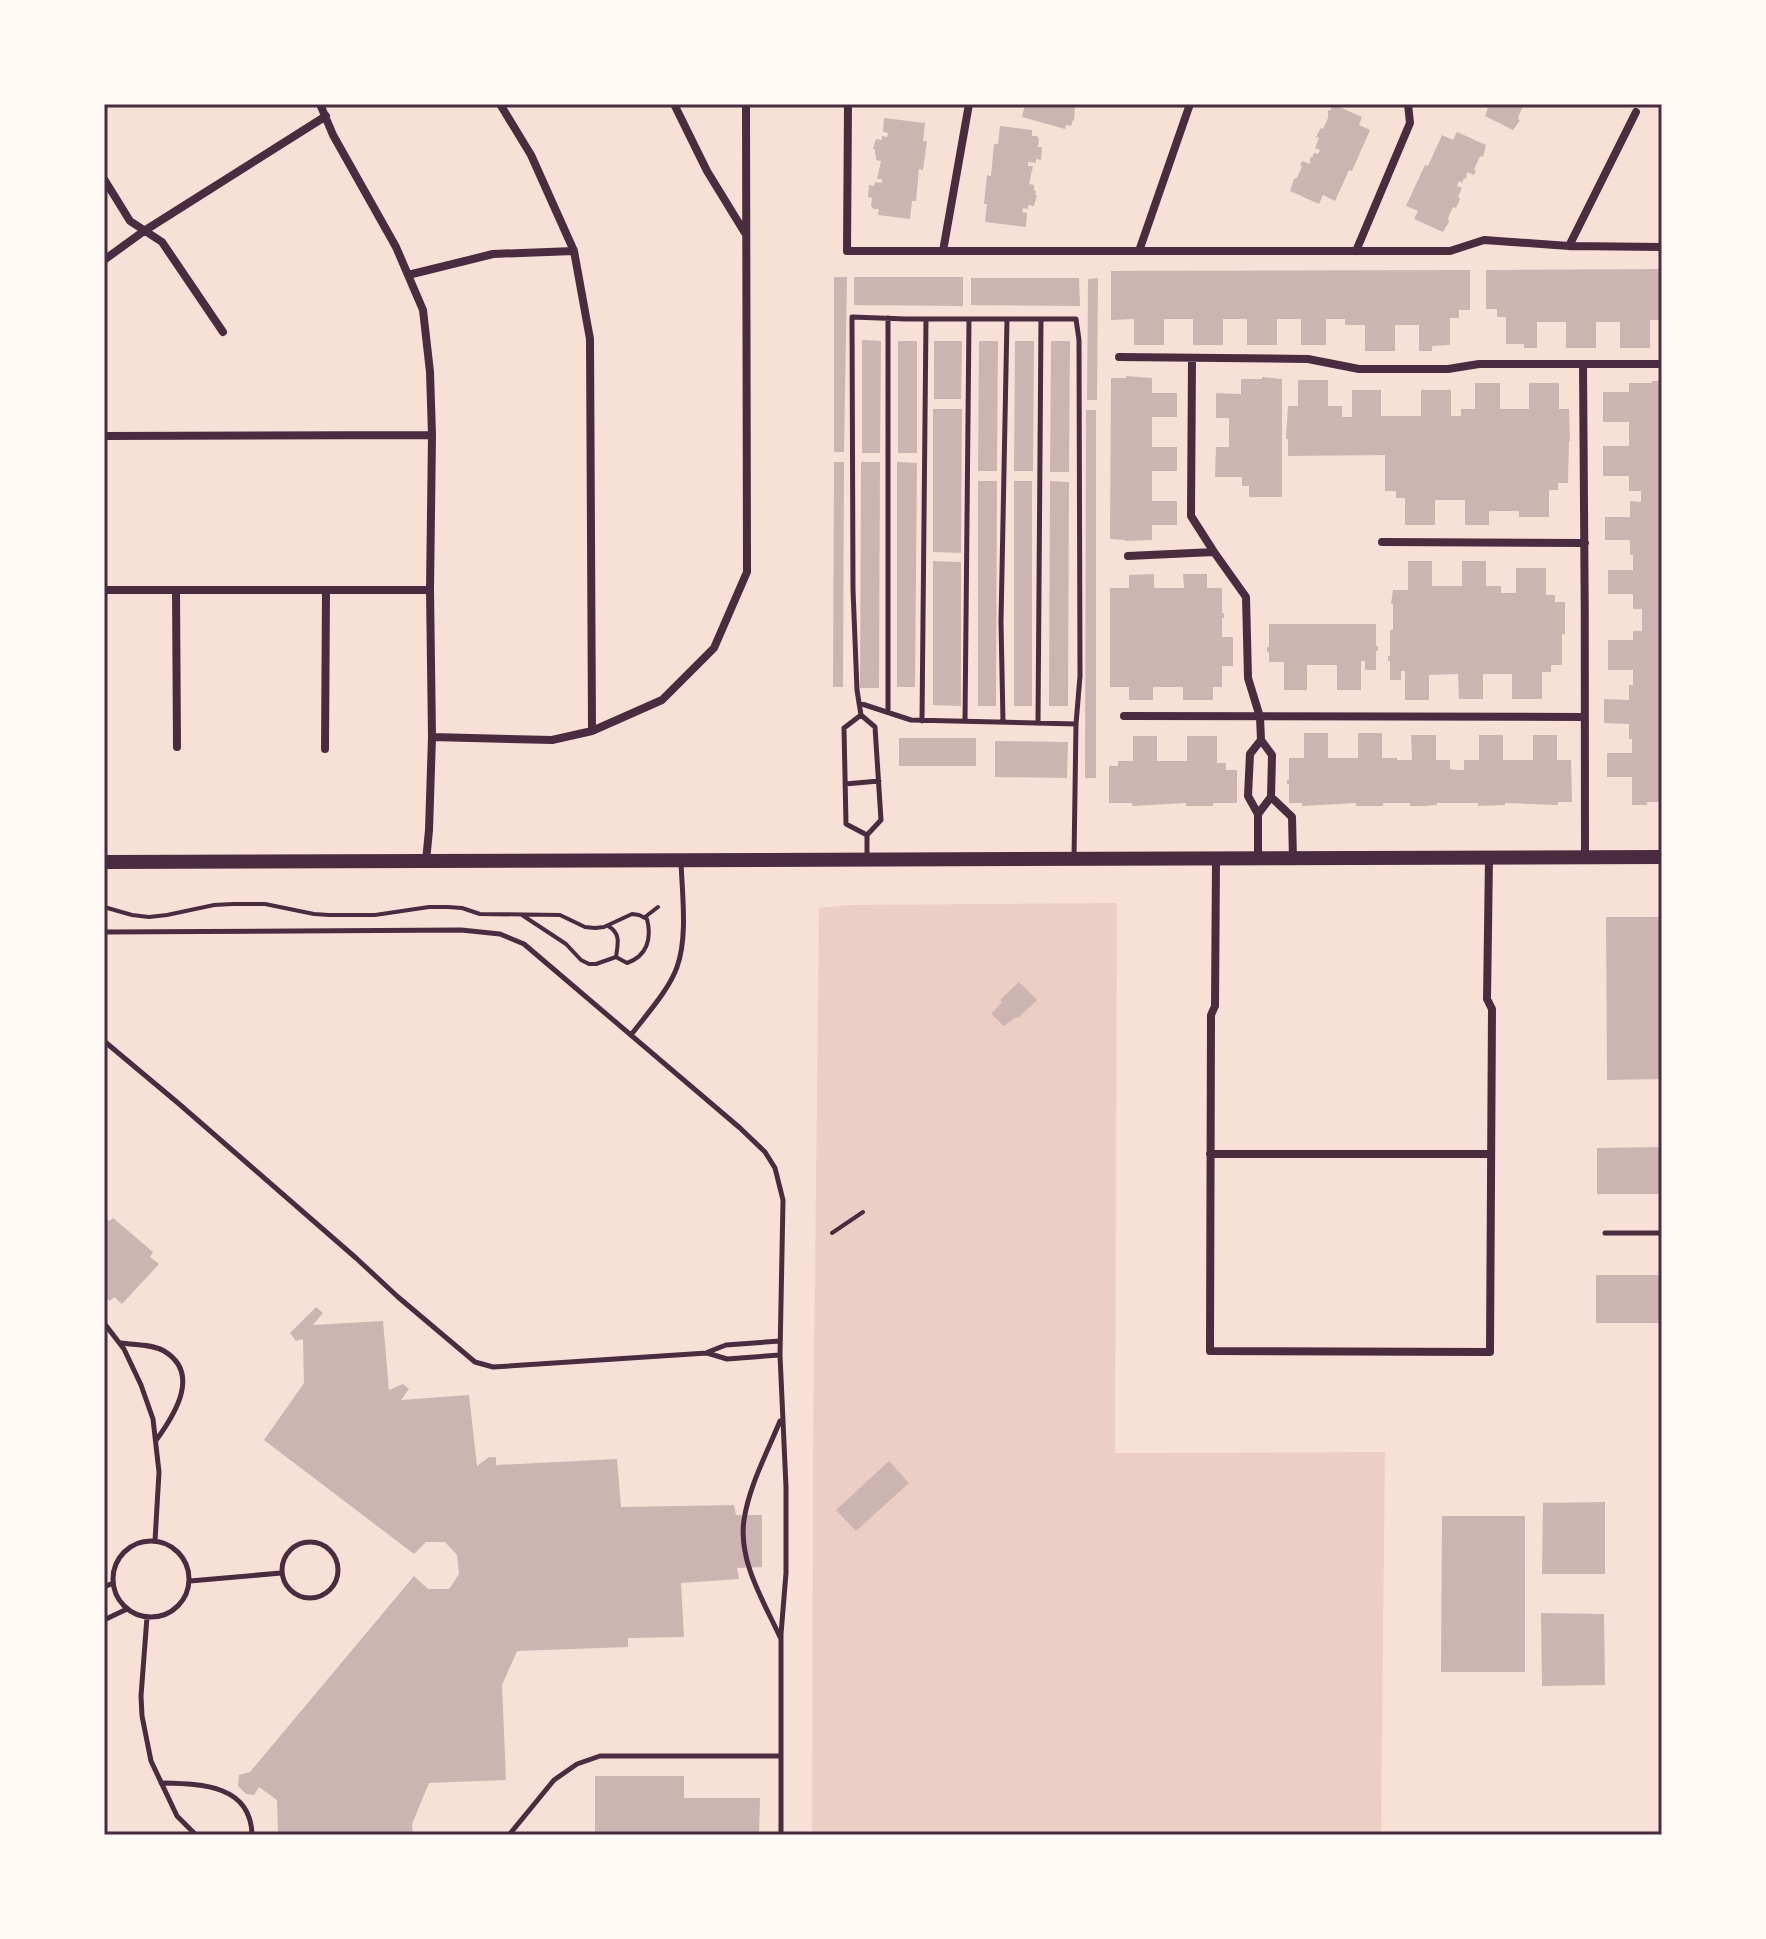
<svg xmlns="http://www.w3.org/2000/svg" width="1766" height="1939" viewBox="0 0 1766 1939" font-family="'Space Grotesk',sans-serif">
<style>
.green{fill:#ebcfc5}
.building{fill:#ccb4b1}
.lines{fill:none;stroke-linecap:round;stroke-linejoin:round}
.path{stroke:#4a2c40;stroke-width:4}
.service{stroke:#4a2c40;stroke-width:5}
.minor{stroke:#4a2c40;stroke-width:8}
.secondary{stroke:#4a2c40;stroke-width:14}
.neatline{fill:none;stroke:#4a2c40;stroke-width:3}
</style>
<rect width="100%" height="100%" fill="#f7e1d7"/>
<path class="green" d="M1117 903 1115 1453 1385 1452 1381 1835H812L813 1452 819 908 848 905Z"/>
<path class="building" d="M1025 104 1075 105 1074 121 1073 120 1071 126 1066 125 1065 129 1022 117Z
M1333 104 1362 117 1359 125 1370 130 1352 171 1349 170 1335 201 1323 195 1319 204 1290 191 1294 179 1297 178 1302 166 1300 165 1302 161 1310 164V157L1312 158 1314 153 1318 154 1320 150 1315 148 1319 138 1316 137 1321 128 1323 129 1328 118V110L1330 111Z
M1479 104H1524L1519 115 1518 119 1520 120 1513 130 1485 116 1488 108Z
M884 118 925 123 923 141H927L923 170 919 169 916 201H912L910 219 878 215 879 209H874L871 206 872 198 868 197 869 185 874 186 875 182 882 183V179H877L881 161 876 160V155L875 154V149H873L876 139 882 140V136L887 137 888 133 883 132Z
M1000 126 1032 130V136H1037L1039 139 1038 147H1042L1041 160 1036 159V163L1028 162V166H1033L1029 184 1034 185V190L1036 191 1035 195H1037L1034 206 1028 205V209L1023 208 1022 212 1027 213 1026 227 985 222 987 204H984L987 175 991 176 994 144H998Z
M1457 132 1486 145 1483 157 1481 156 1479 158 1474 170 1476 171 1474 175 1467 172 1466 179 1464 178 1462 183 1459 181 1457 186 1462 188 1458 197 1460 199 1456 208 1453 207 1448 218 1449 222 1443 232 1414 219 1418 211 1406 206 1425 165 1428 166 1442 135 1453 140Z
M1662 269V320H1650V348H1620V322H1596V348H1566V322H1537V348H1524V344H1506V317H1497V309H1486V270Z
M1470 270V310H1459V318H1450V345L1432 346V351H1419V325H1395V351H1365V325H1345V319H1326V345H1301V319H1277V345H1247V319H1223V345H1193V319H1164V345H1134V319L1111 320V271Z
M834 277H847L844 452H834Z
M854 277H963V306L854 305Z
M971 278H1079L1080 306 971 305Z
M1098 278 1097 400H1087L1088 279Z
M862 340 881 341 880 453H862Z
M898 341H917V453H898Z
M934 341H962L961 399H934Z
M979 341H998L997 471H978Z
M1015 341H1034L1033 471H1014Z
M1051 341H1070L1069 472H1050Z
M1126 376 1152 378V393H1177V417H1152V447H1177V471H1152V501H1177V525H1152V540L1125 541V540L1110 539 1111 378H1126Z
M1262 377 1282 379V497H1249V486H1242V477H1215L1216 447H1229V418H1216V393L1241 394V379H1262Z
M1298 380H1328V406H1342V417H1352V390H1381V416H1421V390H1451V416H1461V409H1475V383H1500V409H1529V383H1559V409H1569L1570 441H1569L1568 483H1558V490H1549V517H1519V511H1489V525H1465V500H1435V525H1405V498H1396V491H1385V455L1288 456V439H1286L1288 406H1298Z
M1652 381H1661L1662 383V802H1647V805H1632V777H1607V753H1632V739H1629V724L1604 723V699L1629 700V685H1633V670H1608V640H1633V631H1642V609H1633V594H1608V570H1633V555H1630V540H1605V517H1630V501L1641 502V491H1629V476H1603V446H1629V422H1603V392H1629V383H1652Z
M933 409H962L961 553 933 552Z
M1086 410H1096V778H1085Z
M834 462H844L843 687H833Z
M861 462H880L879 688H860Z
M897 462 917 463 915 687H897Z
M978 481H997L996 706H978Z
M1014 481H1032V706H1014Z
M1050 481 1069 482 1068 706H1049Z
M933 561 961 562V706L933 705Z
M1408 561H1432V586H1462V561H1486V586H1501V593H1516V568H1546V595H1555V602H1565V634H1562V665H1551V672H1542V699H1512V674H1483V699H1459L1458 674 1429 675V700H1405V671H1401V680H1390V661H1388V656H1390V630H1393V604H1391L1393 590H1408Z
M1154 574V588H1184L1183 574H1207V588H1222V613H1224V618H1222V637H1233V666H1222V687H1213V700H1183V687H1153V700H1129V687H1110V588H1129V575Z
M1269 624H1376V646H1378V651H1376V670H1365V661H1361V690H1337V665H1307V690H1284V662H1269V652H1267V647H1269Z
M1304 733H1328V758H1358V733H1382V758H1397V760H1412L1411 735H1436V760H1450V769L1457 770H1464V760H1479V735H1503V760H1533V735H1557V760H1571L1572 802H1558V805L1505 803V805L1478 806V803H1437V805L1424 806H1410V803H1383V806H1356V803L1302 806V803H1289V784H1287V780H1289V758H1304Z
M1133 736H1157V761H1187V736H1217V763H1226V770H1237V803H1213V806H1186V803L1132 806V803H1109V766H1118V761H1133Z
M899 738H976V766H899Z
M995 741 1068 742 1067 778 995 777Z
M1606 917H1662V1079L1607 1080Z
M1019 982 1037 1000 1018 1018 1016 1017 1004 1026 991 1014 1002 1002 1000 1000Z
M1662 1147V1194H1597V1148Z
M104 1217 109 1221 113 1218 153 1252 150 1257 159 1264 122 1304 114 1297 110 1301 104 1295Z
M1596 1275H1662V1323H1596Z
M316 1307 323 1313 313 1325 383 1321 389 1390 403 1384 409 1389 401 1400 469 1395 477 1466 489 1457H496V1465L617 1459 621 1507 734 1505 736 1515H762V1567L737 1568 739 1579 681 1583 684 1637 628 1638V1647L517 1651 502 1685 506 1780 429 1783 412 1824 413 1835H278L277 1800 259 1787 254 1795 246 1794 238 1786 239 1775 250 1772 414 1576 428 1589H449L459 1574 457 1555 445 1542H426L414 1554 264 1440 304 1383 303 1339 296 1341 290 1333Z
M889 1461 909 1483 856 1531 836 1510Z
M1605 1502V1574H1542L1543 1503Z
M1442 1516H1525V1672H1441Z
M1541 1613 1604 1614 1605 1685 1542 1686Z
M595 1776H684V1798H760L759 1835H595Z"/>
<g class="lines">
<path class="path" d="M104 907 132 915 149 917 167 915 214 905 233 904H265L314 914 329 915H375L429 907H448L462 908 480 914 560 915 585 927 595 928 604 927 632 914 639 915 647 919C652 939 647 956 627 963L616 957 596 964H589L581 960 566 944 522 915
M645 917 658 907
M608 926C621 933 618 944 616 957
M832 1233 863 1212"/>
<path class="service" d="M888 318V712
M859 703 911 720 1076 724 1080 676 1079 340 1076 319H906L852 317 853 590 857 690 861 715
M922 721 926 319
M965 721 969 319
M1003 722 1001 622 1007 319
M1038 722 1041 319
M845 784 879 781
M867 857V835L881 820 875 727 861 715 844 728 846 824 867 835
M1074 859 1076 724
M104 932 461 930 500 934 524 944 740 1128 765 1152 775 1168 783 1200 780 1355 786 1487V1573L781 1634V1835
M631 1035C646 1015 669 990 677 967 688 937 682 893 681 861
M104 1041 178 1103 356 1258 398 1297 475 1362 493 1367 707 1353 727 1359 780 1355
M1605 1233H1662
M104 1323 124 1349 141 1385 153 1419 159 1472 155 1541
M121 1343C134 1345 152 1344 164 1351 201 1373 175 1414 157 1439
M708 1352 726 1345 780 1341
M780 1421C767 1453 749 1486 744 1520 738 1561 764 1602 780 1637
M113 1579a38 38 0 1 1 76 0a38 38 0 1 1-76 0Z
M282 1570a28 28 0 1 1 56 0a28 28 0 1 1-56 0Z
M190 1581 281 1573
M104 1587 113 1583
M147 1617 141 1696 142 1716 151 1761 177 1816 196 1835
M104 1620 127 1609
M161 1783C200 1784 251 1784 252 1835
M509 1835 554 1780 577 1764 600 1756H781"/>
<path class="minor" d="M320 104 333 135 396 247 423 310 430 372 432 435 430 590 432 737 429 830 426 861
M500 104 531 155 574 251 590 339 592 731
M674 104 707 171 745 233
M848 104 847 251H1450L1484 240 1569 246 1662 247
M104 179 130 221 162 242 223 332
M1569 246 1636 112
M943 251 969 104
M1139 251 1190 104
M1356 251 1410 123 1408 104
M104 260 144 231 326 116
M408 275 493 254 574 251
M1119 357 1308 359 1359 369H1448L1479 364H1658
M1192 358 1191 516 1214 552 1246 597 1248 678 1260 717 1261 740 1272 755 1271 797 1258 814
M1583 364C1585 529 1585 693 1585 858
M104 436 432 435
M1382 542 1585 543
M1128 556 1214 552
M104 590H430
M176 590 177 747
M1124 716 1584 717
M432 737 552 740 592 731 662 700 714 648 747 572 746 104
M325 749 326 590
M1271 797 1292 817 1293 859
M1216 859 1215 1006 1211 1015 1210 1351 1490 1352 1492 1009 1487 999 1489 859
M1258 859V814L1248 796 1250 754 1261 740
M1210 1154H1491"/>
<path class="secondary" d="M104 862 1662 857"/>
</g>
<rect width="1766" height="1939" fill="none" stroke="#fffaf5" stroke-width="212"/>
<rect x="106" y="106" width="1554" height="1727" class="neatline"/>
</svg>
